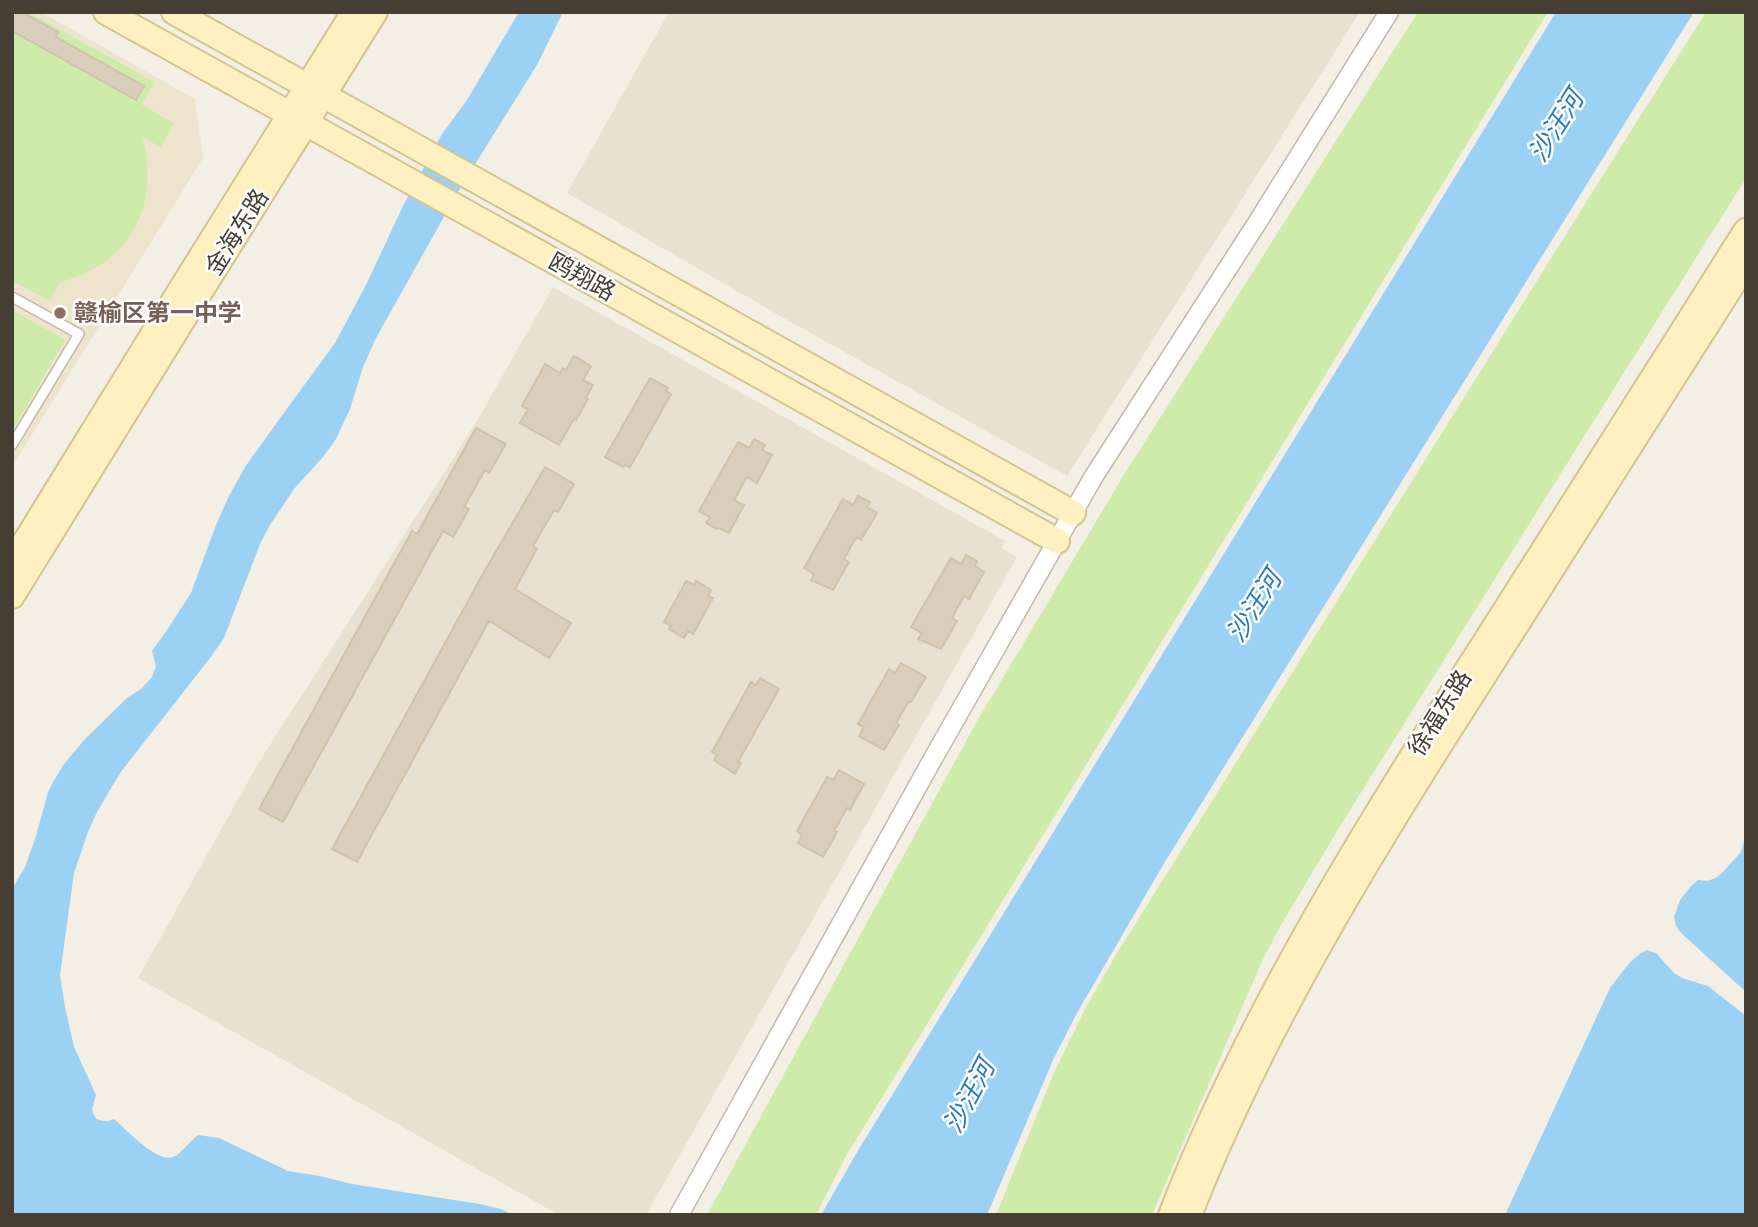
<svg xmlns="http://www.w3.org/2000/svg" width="1758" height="1227" viewBox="0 0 1758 1227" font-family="'PT Sans','Noto Sans SC',sans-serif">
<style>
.residential{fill:#e8e1d1}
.education{fill:#eee4cd}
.green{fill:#ceeba9}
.water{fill:#9bd1f5}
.building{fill:#d9cdbb;stroke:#d1c2ab;stroke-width:2}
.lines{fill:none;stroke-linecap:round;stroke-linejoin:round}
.lane-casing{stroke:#c2b9a9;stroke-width:12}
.street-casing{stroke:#c2b9a9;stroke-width:21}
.secondary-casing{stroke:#d6c390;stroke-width:28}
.lane{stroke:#fff;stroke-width:9}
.street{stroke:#fff;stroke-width:18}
.secondary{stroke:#fff0c2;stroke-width:24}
.education-dot{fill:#8d6e63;stroke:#fff;stroke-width:2.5}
.labels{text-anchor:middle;stroke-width:5;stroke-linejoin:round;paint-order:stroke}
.street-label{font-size:24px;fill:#463e33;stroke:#fff}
.education-label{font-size:24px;font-weight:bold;fill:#785e54;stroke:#fff;text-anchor:start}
.water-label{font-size:26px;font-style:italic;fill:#267bb8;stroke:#fff}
</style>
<rect width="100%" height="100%" fill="#f3efe4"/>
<path class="residential" d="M669 12H1360L1067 476 782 317 567 193Z
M553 287 1005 541 1002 548 1017 557 646 1215H559L138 978 259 762 477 421Z"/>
<path class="education" d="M12 12H41L195 99 203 158 12 467Z"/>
<path class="green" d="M12 12H28L154 82 142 105 174 123 161 147 142 137C162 205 129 265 60 282L50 301 12 281Z
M1418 12H1548L846 1156 816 1215H707L976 723 1125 473Z
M1706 12H1746V178L1340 826 1281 925 1263 959 1152 1215H996L1053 1075 1087 1005 1116 955 1583 207Z
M12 310 65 340 12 431Z"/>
<path class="water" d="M519 12H563L537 65 459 190 376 338 363 367 350 409 336 439 323 457 294 489 270 525 260 544 224 638 210 658 120 773 97 812 88 832 74 873 60 975 65 1007 74 1047 96 1095 92 1109 94 1115 97 1119 102 1121H108L114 1119C127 1130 157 1163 173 1157 182 1153 190 1141 198 1135L219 1138 288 1171 320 1176 352 1184 480 1204 501 1209 513 1215H12V889L25 867 36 836 48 792 53 782 64 764 85 739 127 698 141 689 152 677 156 666 152 651 167 630 191 593 216 525 229 496 245 467 270 432 335 343 366 285 403 206 442 134 467 100Z
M1556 12H1694L1163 865 1077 1013 1053 1060 987 1215H821L856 1154Z
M1746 833V992L1681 933 1676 926 1674 917 1680 900 1691 886 1698 880 1707 881 1716 878 1723 872 1741 852Z
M1647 950 1656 953 1674 973 1682 978 1708 986 1746 1016V1215H1505L1610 988C1621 974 1631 957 1647 950Z"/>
<path class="building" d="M12 12H22L58 32 56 37 144 86 136 100 12 31Z
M574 356 591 366 583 380 593 385 586 398 588 399 576 420 574 419 559 445 520 423 528 409 522 406 545 364 560 373 563 368 566 370Z
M650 378 668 388 666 391 671 394 630 467 625 465 623 467 605 457Z
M476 428 506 444 489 473 485 470 464 507 469 509 453 537 443 531 283 822 259 809 412 531 417 534Z
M754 439 765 445 762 450 772 455 757 483 747 477 734 500 744 505 729 533 719 528 717 529 706 523 710 517 699 511 738 442 749 448Z
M545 467 574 484 558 512 554 510 533 546 537 549 515 589 571 623 549 658 489 621 357 862 332 849 484 572Z
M858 496 870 502 867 507 877 513 861 540 856 537 844 559 849 562 833 590 811 580 814 574 804 568 843 499 853 505Z
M966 555 977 561 975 566 984 572 969 599 964 596 952 618 957 621 941 649 918 639 922 633 911 627 951 558 961 564Z
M686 581 694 585 696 581 711 590 708 596 713 598 693 634 688 631 684 638 669 629 671 626 664 622Z
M901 663 926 677 911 702 909 701 896 723 899 725 884 750 859 736 864 727 858 724 889 669 895 673Z
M760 678 779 689 738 762 741 763 735 774 714 760 717 755 712 752 751 682 756 685Z
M839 770 864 784 850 810 847 808 834 831 837 832 823 857 798 843 802 835 797 831 827 777 833 780Z"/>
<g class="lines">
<defs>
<path id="lane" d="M12 297 79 334 12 445"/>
<path id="street" d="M679 1215 935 755 1094 476 1257 223 1389 12"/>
<path id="secondary" d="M106 12 1057 541
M174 12 1073 513
M12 563 175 299 354 12
M12 596 190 308 375 12
M1171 1215C1252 1007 1371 820 1491 633 1577 499 1661 365 1746 231
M1189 1215C1268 1014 1383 833 1499 652 1582 523 1664 393 1746 263"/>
</defs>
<use href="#lane" class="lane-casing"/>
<use href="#street" class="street-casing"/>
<use href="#secondary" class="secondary-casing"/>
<use href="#lane" class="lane"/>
<use href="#street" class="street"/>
<use href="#secondary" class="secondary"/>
</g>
<circle class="education-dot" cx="60" cy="313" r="7"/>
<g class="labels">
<g class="street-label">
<text transform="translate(237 232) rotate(-58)" y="8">金海东路</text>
<text transform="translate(582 277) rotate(29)" y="8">鸥翔路</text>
<text transform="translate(1440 713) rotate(-58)" y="8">徐福东路</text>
</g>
<g class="education-label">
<text x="74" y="321">赣榆区第一中学</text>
</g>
<g class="water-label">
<text transform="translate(1556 126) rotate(-58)" y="9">沙汪河</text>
<text transform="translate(1254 606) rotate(-58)" y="9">沙汪河</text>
<text transform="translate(969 1096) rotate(-62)" y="9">沙汪河</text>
</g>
</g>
<rect width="1758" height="1227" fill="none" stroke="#463e33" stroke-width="28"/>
</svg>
